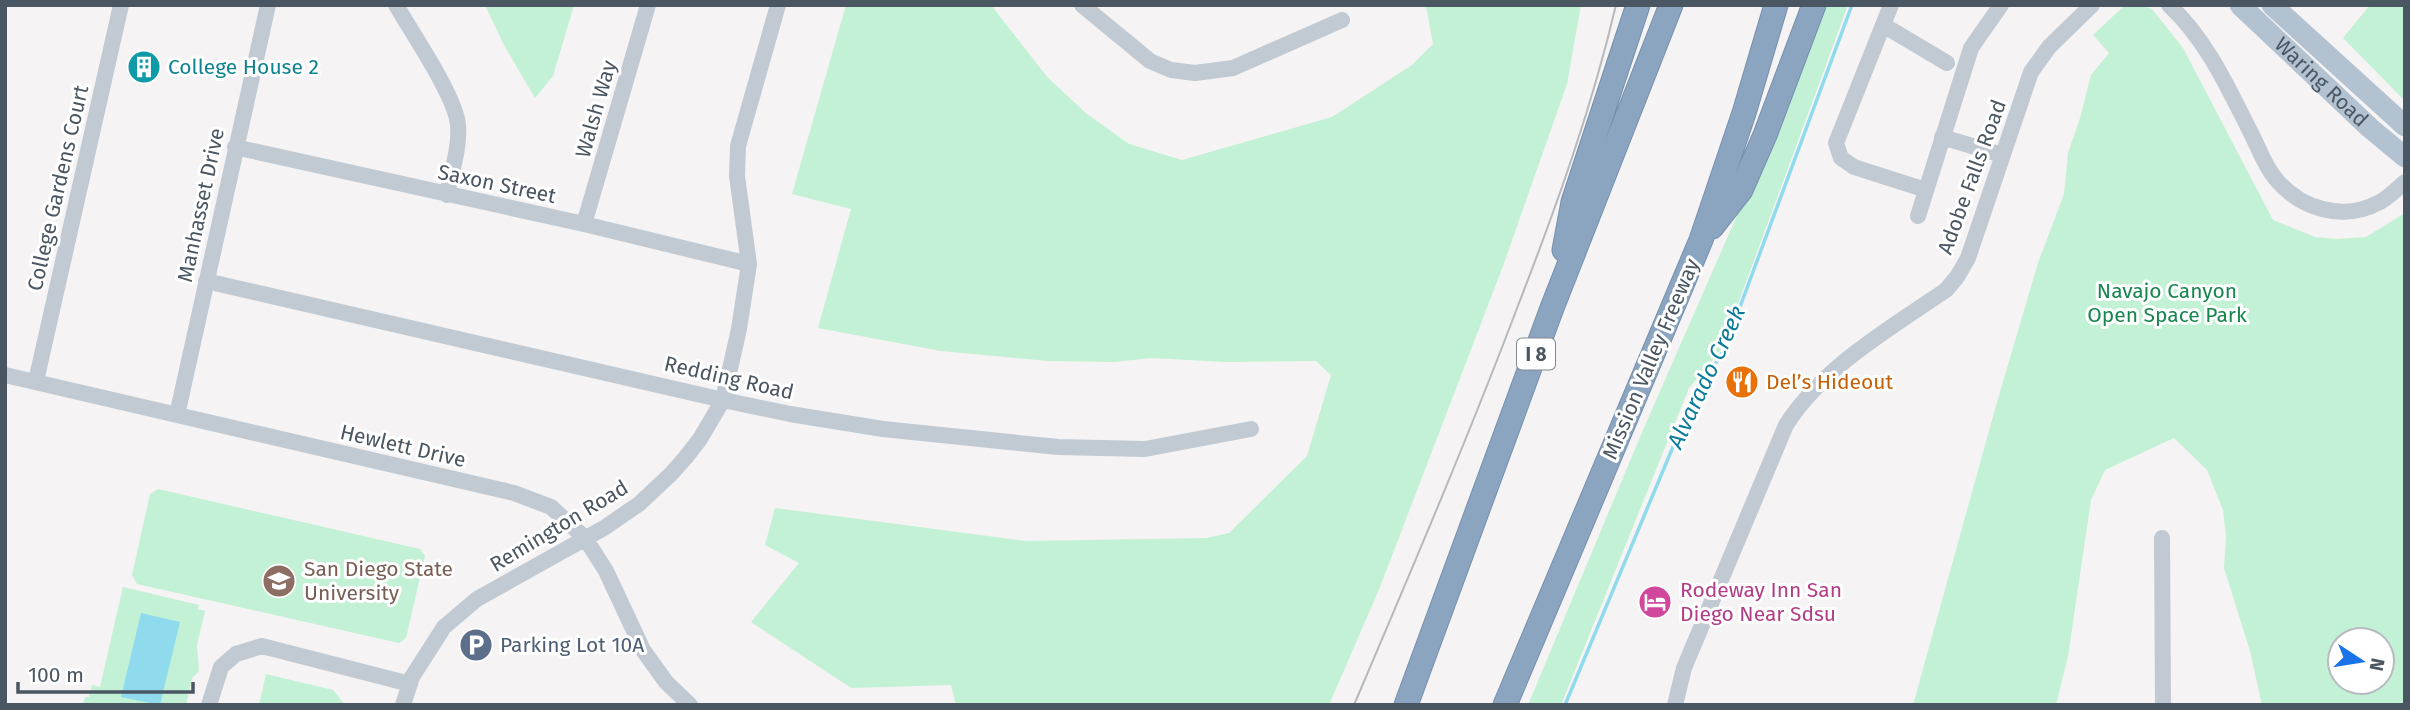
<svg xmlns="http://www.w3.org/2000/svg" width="2410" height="710" viewBox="0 0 2410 710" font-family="'Fira Sans',sans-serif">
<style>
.green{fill:#c3f1d5;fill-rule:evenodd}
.water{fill:#90daee}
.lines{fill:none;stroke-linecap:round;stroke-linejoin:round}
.stream{stroke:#90daee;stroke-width:3.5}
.highway-casing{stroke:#7690ad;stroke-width:25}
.minor{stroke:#c1cad2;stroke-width:16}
.major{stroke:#b3c2d1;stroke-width:21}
.highway{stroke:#8ba5c1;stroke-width:23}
.tram{stroke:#b5b8bd;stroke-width:2}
.labels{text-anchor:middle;stroke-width:6;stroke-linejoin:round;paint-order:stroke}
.shield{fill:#fff;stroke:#808990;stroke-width:2}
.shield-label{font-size:19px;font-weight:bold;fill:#4a5661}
.culture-label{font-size:21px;fill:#0d838f;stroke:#fff;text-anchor:start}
.street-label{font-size:21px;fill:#4a5661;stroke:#fff}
.park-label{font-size:21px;fill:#17864f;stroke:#fff}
.food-label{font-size:21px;fill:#c56008;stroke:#fff;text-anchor:start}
.education-label{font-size:21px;fill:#785e54;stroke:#fff;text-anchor:start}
.hotel-label{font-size:21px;fill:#b23c85;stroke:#fff;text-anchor:start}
.service-label{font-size:21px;fill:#4e5e75;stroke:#fff;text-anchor:start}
.water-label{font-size:23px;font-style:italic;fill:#0c7c9b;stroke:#fff}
</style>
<rect width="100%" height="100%" fill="#f5f3f3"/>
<path class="green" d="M485 5H574L553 76 535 98 505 47Z
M846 5H991L1048 78 1087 114 1129 144 1182 160 1332 117 1412 65 1433 44 1427 11 1424 5H1581L1567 84 1503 266 1380 587 1329 705H956L951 685 851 688 751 622 799 563 765 545 775 508 1026 541 1207 538 1229 533 1307 456 1331 375 1316 361 1225 362 1151 358 1114 362 1048 361 941 351 818 328 851 209 792 194Z
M1824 5H1848L1721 350 1689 388 1561 705H1528L1643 430 1781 115Z
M2125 5H2140L2152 9 2183 48 2273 220 2315 237 2337 239 2366 237 2405 213V705H2262L2250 651 2224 568 2226 537 2223 510 2207 470 2174 438 2105 470 2091 500 2068 656 2056 705H1913L1997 402 2038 263 2064 194 2068 153 2080 118 2091 75 2109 53 2093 35ZM2340 640H2382V682H2340Z
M2370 5 2405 6V101L2343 38Z
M158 489 420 549 425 556 406 638 399 643 137 584 132 575 150 494Z
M123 587 199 605 198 609 205 611 197 645 199 671 192 678 186 705H83L85 697H89L92 685 100 687Z
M266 674 333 690 345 705H259Z"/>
<path class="water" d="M141 613 180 622 160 705 121 697Z"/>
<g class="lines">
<path class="stream" d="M1565 705 1693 399 1724 350 1852 5"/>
<defs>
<path id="highway" d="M1712 227 1741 190 1765 135 1814 5
M1564 250 1573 202 1638 5
M1406 705 1552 308 1671 5
M1505 705 1701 240 1744 113 1776 5"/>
</defs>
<use href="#highway" class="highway-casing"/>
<path class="minor" d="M396 5C412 33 456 97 458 125 460 148 451 173 447 195
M1082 5 1150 61 1171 70 1195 73 1233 68 1342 20
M1891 5 1836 143 1841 158 1854 167 1926 190
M2169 5C2207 40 2229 90 2252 135 2259 149 2265 166 2275 178 2300 209 2343 222 2380 202 2389 197 2397 189 2405 182
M1883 25 1947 63
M1942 137 2002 155
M235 147 584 224 749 264
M1918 216 1971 48 2001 5
M584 224 648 5
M206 281 723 400 790 414 883 429 1058 447 1145 449 1251 429
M5 375 514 493 551 507 585 538 606 571 643 650 666 682 690 705
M36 381 121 5
M177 415 268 5
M2162 538 2163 705
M209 705 221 667 236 654 262 646 410 684
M403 705 412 677 444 627 477 599 604 528 639 504 671 474 686 457 700 439 723 400 739 329 749 264 737 176 738 146 778 5
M1675 705 1684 668 1786 425C1824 366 1889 329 1946 290L1957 277 1968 258 2031 72 2049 47 2092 5"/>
<g class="major">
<path id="s1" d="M2240 5 2370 128 2405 157"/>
<path d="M2272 5 2405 126"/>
</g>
<use href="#highway" class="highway"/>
<path class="tram" d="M1354 705C1411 571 1468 438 1519 303 1557 205 1592 107 1616 5"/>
</g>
<defs>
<symbol id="building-disc" viewBox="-11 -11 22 22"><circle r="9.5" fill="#0f9aa8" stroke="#fff"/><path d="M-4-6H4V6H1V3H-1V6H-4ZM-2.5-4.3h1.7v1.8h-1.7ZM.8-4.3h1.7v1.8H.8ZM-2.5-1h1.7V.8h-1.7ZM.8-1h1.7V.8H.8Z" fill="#fff"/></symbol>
<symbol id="restaurant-disc" viewBox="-11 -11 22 22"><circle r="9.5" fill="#e8710a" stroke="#fff"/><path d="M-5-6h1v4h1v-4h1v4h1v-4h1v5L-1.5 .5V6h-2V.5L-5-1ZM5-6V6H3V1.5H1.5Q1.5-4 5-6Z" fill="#fff"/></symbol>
<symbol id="university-disc" viewBox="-11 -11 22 22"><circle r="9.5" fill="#8d6e63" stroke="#fff"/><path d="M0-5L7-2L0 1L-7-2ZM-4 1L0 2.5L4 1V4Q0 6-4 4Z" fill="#fff"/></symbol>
<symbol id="hotel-disc" viewBox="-11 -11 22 22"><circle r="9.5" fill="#d1479c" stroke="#fff"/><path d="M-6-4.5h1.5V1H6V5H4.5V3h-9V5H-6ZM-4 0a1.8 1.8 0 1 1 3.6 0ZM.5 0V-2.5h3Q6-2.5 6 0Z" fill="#fff"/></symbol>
<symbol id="parking-disc" viewBox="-11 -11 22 22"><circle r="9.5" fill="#5c6f8a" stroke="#fff"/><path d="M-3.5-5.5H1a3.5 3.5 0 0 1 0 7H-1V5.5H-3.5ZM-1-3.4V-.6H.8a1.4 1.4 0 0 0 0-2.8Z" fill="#fff"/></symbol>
</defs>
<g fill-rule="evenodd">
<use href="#building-disc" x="125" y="48" width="38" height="38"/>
<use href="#restaurant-disc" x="1723" y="363" width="38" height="38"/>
<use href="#university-disc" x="260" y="562" width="38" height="38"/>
<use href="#hotel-disc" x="1636" y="583" width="38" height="38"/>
<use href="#parking-disc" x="457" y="626" width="38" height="38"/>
</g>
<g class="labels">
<rect class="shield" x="1517" y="338.5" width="38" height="31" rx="5"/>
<g class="shield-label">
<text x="1536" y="361">I 8</text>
</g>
<g class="culture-label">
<text x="168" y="74">College House 2</text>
</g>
<g class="street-label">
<text dy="7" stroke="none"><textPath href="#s1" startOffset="112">Waring Road</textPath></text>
<text transform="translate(596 109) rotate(-74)" y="7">Walsh Way</text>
<text transform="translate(1972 177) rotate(-70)" y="7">Adobe Falls Road</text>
<text transform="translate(497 184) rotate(12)" y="7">Saxon Street</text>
<text transform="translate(58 188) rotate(-77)" y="7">College Gardens Court</text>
<text transform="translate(201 205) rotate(-78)" y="7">Manhasset Drive</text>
<text transform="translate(1651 359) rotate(-67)" y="7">Mission Valley Freeway</text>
<text transform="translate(729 378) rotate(13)" y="7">Redding Road</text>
<text transform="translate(403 446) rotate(13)" y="7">Hewlett Drive</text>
<text transform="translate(559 526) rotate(-31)" y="7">Remington Road</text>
</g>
<g class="park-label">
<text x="2167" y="298">Navajo Canyon<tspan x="2167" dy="24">Open Space Park</tspan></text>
</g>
<g class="food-label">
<text x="1766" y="389">Del’s Hideout</text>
</g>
<g class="education-label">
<text x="304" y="576">San Diego State<tspan x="304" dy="24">University</tspan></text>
</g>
<g class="hotel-label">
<text x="1680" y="597">Rodeway Inn San<tspan x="1680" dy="24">Diego Near Sdsu</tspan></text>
</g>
<g class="service-label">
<text x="500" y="652">Parking Lot 10A</text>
</g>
<g class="water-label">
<text transform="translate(1706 377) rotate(-65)" y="8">Alvarado Creek</text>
</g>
</g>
<rect width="2410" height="710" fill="none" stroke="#4a5661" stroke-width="14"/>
<g transform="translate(2361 661) rotate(102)"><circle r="33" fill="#ffffff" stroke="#b7bbc0" stroke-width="2"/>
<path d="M0-5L12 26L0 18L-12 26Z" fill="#1a73e8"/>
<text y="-10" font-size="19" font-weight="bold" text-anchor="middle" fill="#4a5661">N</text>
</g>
<path d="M18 682v10h175v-10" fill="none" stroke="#4a5661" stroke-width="3.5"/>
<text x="28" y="682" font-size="21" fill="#4a5661" stroke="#ffffff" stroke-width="5" paint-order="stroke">100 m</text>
</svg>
